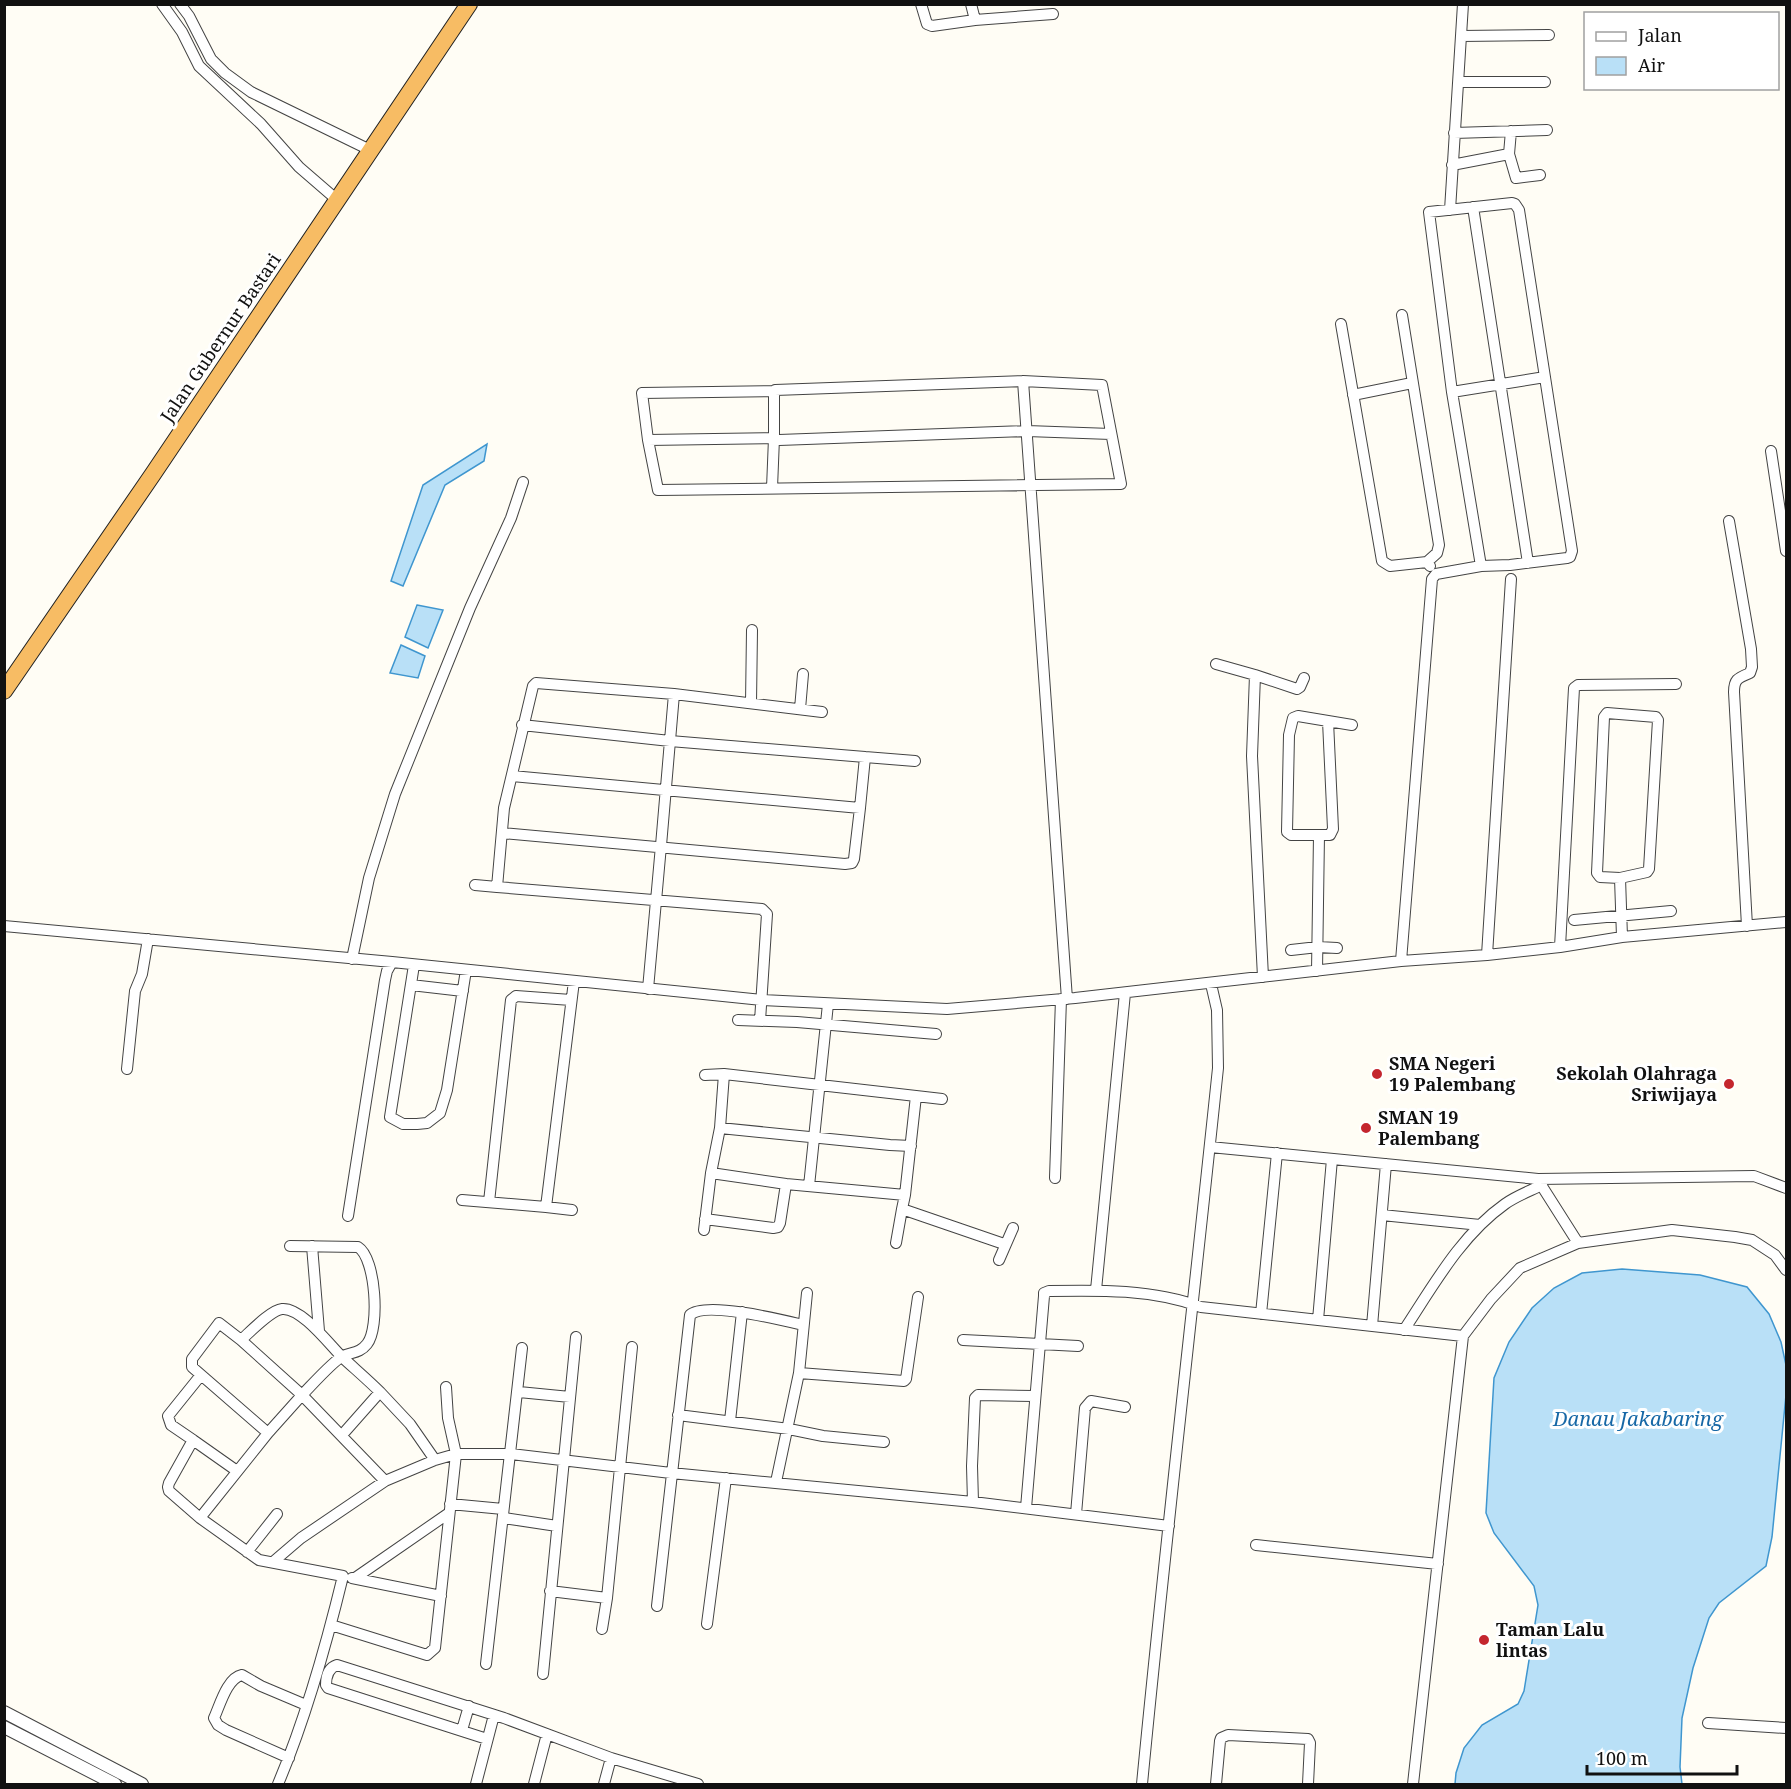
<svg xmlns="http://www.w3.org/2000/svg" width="1791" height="1789" viewBox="0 0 1791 1789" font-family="'Noto Serif',serif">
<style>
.water{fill:#b9e0f7;stroke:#3f96cf;stroke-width:1.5}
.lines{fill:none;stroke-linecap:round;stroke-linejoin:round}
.minor-casing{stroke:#444;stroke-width:12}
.tertiary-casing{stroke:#444;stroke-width:14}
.trunk-casing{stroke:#222;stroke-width:18}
.minor{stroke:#fff;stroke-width:10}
.tertiary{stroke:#fff;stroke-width:12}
.trunk{stroke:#f7bc64;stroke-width:16}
.poi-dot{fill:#c4262e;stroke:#fff;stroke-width:2}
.labels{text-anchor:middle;stroke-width:6;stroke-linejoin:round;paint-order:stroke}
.street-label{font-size:18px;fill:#111;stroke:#fff}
.poi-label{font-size:18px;font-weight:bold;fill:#111;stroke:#fff;text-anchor:start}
.water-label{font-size:20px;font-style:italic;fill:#1768a6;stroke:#fff}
</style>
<rect width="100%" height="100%" fill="#fffdf5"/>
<path class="water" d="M487 444 484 461 445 485 403 586 391 581 423 485Z
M417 605 443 610 428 648 405 637Z
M401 645 425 656 418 678 390 673Z
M1622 1269 1700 1275 1747 1287 1769 1314 1781 1342 1786 1365V1395L1772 1537 1766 1566 1719 1603 1709 1618 1693 1668 1682 1718 1680 1767 1682 1784H1455L1456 1773 1464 1748 1482 1725 1518 1704 1524 1691 1538 1605 1534 1586 1494 1533 1486 1513 1494 1378 1509 1342 1532 1308 1554 1288 1582 1273Z"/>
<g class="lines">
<defs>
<path id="minor" d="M162 4 182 32 199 66 261 124 299 167 336 199
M180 4 189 16 211 59 225 73 251 92 370 150
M921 4 927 24 932 26 975 20 971 4
M975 20 1053 14
M1461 36 1549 35
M1458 82H1545
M1511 131 1509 154 1516 178 1540 175
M1454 133 1547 130
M1452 165 1509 154
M1473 207 1528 563
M1450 210 1463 4
M1402 315 1439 545 1437 553 1427 562 1430 566
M1341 324 1382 561 1390 566 1427 562
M1023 381 1067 999
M1452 392 1545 377
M1353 395 1412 383
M648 440 642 393 774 391
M1771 451 1786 551
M772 488 774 438 648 440 658 490 1121 484 1102 385 1023 381 775 390 774 392V438L779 440 1027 431 1111 434
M1729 521 1751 649 1752 667 1750 673C1738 678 1734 679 1734 692L1747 926
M1216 664 1255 675
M674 694 822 712
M751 703 752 630
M800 709 803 674
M522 725 670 741 865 757 860 808
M865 757 915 761
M502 833 845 864 852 863 854 859 860 808 512 776
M1319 835H1330L1333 829 1328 721
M1620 878 1647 872 1649 869 1658 720 1656 717 1607 713 1604 717 1597 873 1600 877 1620 878 1622 937
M475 885 497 887
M1574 920 1671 911
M4 926 392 962 762 1000 947 1009 1075 998 1401 961 1487 955 1560 947 1622 937 1786 922
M1560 947 1574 688 1578 685 1676 684
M1291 950 1318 947 1337 948
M1487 955 1511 579
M352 959 369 878 395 794 470 608 511 518 523 482
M1401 961 1432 579 1436 574 1481 566 1452 392 1429 212 1512 203 1515 204 1519 210 1572 551 1570 557 1567 558 1510 565 1481 566
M414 965 390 1117 403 1124H417L427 1123 440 1113 447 1090 466 970
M1317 971 1319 835H1291L1287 832 1289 735 1293 718 1298 716 1352 725
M1263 977 1252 756 1255 675 1297 689 1300 687 1304 678
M411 985 463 991
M648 989C657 891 666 792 674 694L536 683 533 686 504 808 497 887 762 909 767 914 760 1021
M738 1020 797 1022 936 1034
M127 1069 135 991 142 974 148 939
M916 1096 942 1099
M720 1128 724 1074
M1210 1147 1538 1179 1754 1176 1786 1188
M711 1173 720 1128 890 1145 911 1146
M1055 1178 1061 999
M1538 1180 1578 1243
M809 1186 828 1004
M905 1195 902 1209 1004 1244
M462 1200 546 1207 574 981
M489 1202 511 1000 516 996 571 1000
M546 1207 572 1210
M1382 1215 1480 1225
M348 1216 385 980 387 971 392 962
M705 1219 773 1228 778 1227 780 1223 786 1184
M704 1230 711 1173 786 1184 905 1195 916 1096 724 1074 705 1075
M896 1243 902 1209
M290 1246 358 1247C376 1258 380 1328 367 1344 360 1353 352 1352 343 1356 333 1361 311 1386 302 1395L241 1340C250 1332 271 1310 282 1309 301 1307 329 1344 342 1357 355 1369 368 1380 380 1392
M312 1246 319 1331
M999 1260 1013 1228
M1096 1290 1125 993
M1261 1314 1277 1153
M1318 1320 1332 1159
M1372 1326 1386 1164
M1404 1330C1433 1286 1461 1235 1505 1204 1516 1196 1530 1191 1542 1185
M241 1340 219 1323 192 1359V1367L268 1433 302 1395 385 1481
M963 1340 1078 1346
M799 1373 904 1381 906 1379 918 1297
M201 1375 168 1416 171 1425 193 1440 169 1483 168 1487 169 1491 200 1518 259 1560 343 1576C326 1646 306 1718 278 1784
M519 1392 570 1397
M678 1415 789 1429 823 1436 884 1442
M730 1421 742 1312
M342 1435 380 1392 410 1424 435 1460
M193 1440 237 1471
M776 1482 799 1373 807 1293
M973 1502 972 1466 975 1398 978 1395 1034 1396
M450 1504 503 1509
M1026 1508 1044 1296V1293L1049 1291C1099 1290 1153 1289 1201 1307L1463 1336
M1076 1514 1085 1408 1091 1401 1125 1407
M200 1518 268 1433
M504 1518 557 1526
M1256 1545 1438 1564
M247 1552 277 1514
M273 1562 301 1538 385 1481 435 1460 456 1454H511L671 1473 973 1502 1169 1526
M352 1578 441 1596
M355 1578 449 1513
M550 1591 607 1598
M657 1606 690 1315C705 1301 782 1320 803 1325
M707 1624 726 1478
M331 1625 427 1655 435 1648 456 1454 448 1418 446 1387
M602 1629 607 1598 632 1347
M486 1664 522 1348
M543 1674 576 1337
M1708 1723 1786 1728
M462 1730 469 1706
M487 1739 328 1688 326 1685C326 1677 328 1668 337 1665L504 1718 611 1758 604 1784
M289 1758 226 1730 218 1725 214 1718C220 1705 227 1678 242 1675L261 1686 306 1705
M611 1758 698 1784
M476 1784 494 1715
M534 1784 547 1734
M1142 1784C1165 1545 1193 1307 1218 1068L1217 1010 1211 984
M1216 1784 1220 1741 1221 1738 1228 1735 1308 1739 1310 1743 1308 1784
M1413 1784 1463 1336 1491 1299 1520 1268 1578 1243 1672 1230 1735 1237 1752 1240 1775 1255 1786 1270"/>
<path id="tertiary" d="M4 1712 142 1784
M4 1727 115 1784"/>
<path id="trunk" d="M4 691 153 474 469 4"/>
</defs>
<use href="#minor" class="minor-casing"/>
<use href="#tertiary" class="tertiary-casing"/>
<use href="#trunk" class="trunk-casing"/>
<use href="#minor" class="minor"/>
<use href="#tertiary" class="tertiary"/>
<use href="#trunk" class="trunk"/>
</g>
<g class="poi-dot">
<circle cx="1377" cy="1074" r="6"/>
<circle cx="1729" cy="1084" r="6"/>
<circle cx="1366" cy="1128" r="6"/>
<circle cx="1484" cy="1640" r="6"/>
</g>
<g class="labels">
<g class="street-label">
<text transform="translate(221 338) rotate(-56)" y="6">Jalan Gubernur Bastari</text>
</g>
<g class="poi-label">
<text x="1389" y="1070">SMA Negeri<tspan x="1389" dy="21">19 Palembang</tspan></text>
<text x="1717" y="1080" text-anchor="end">Sekolah Olahraga<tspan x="1717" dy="21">Sriwijaya</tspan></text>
<text x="1378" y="1124">SMAN 19<tspan x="1378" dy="21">Palembang</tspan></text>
<text x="1496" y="1636">Taman Lalu<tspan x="1496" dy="21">lintas</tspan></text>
</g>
<g class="water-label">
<text x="1638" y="1426">Danau Jakabaring</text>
</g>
</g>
<rect width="1791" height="1789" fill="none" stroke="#111111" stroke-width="12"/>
<rect x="1584" y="12" width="195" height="78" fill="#ffffff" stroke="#a0a0a0" stroke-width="1.5"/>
<rect x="1596" y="32" width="30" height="9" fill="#ffffff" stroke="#a0a0a0" stroke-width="1.5"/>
<text x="1638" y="42" font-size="18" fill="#111111">Jalan</text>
<rect x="1596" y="57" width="30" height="18" fill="#b9e0f7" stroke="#a0a0a0" stroke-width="1.5"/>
<text x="1638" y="72" font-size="18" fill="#111111">Air</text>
<path d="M1587 1765v9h150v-9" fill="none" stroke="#111111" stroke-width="3"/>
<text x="1596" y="1765" font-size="18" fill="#111111" stroke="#ffffff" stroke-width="4.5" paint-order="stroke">100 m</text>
</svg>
